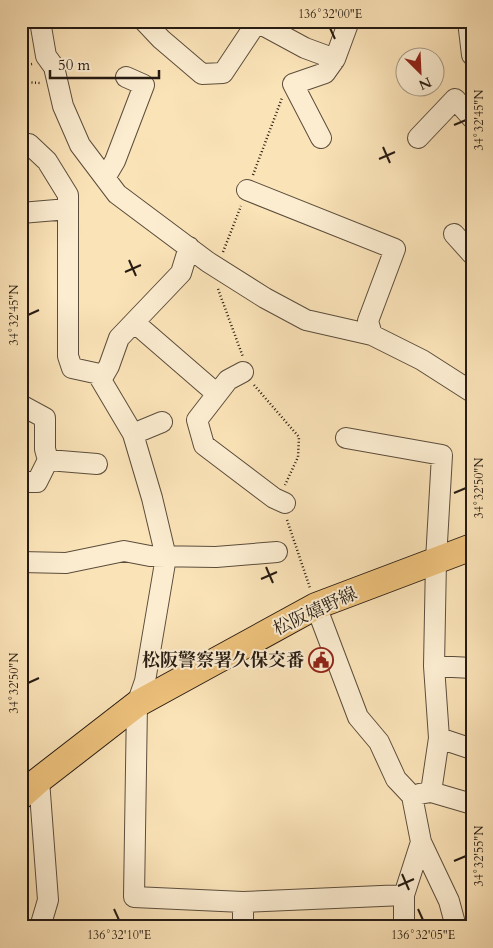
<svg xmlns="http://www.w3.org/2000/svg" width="493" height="948" viewBox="0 0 493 948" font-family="Cardo,'Noto Serif JP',serif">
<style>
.building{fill:#e2987c;stroke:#261b12}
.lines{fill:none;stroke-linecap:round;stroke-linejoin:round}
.minor-casing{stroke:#5b4d3c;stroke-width:22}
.major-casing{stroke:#261b12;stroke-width:28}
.path{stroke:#261b12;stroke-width:2.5;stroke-dasharray:1 2.5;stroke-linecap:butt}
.minor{stroke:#fcedd1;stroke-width:20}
.major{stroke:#eec27c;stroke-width:26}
.ticks{fill:none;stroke:#261b12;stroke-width:2}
.labels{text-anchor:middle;stroke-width:4;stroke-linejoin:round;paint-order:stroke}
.street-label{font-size:18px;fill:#261b12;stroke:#fcedd1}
.poi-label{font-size:18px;font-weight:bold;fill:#261b12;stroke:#fcedd1;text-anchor:end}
.neatline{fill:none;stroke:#261b12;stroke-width:2}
.ticks-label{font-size:12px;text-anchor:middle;fill:#261b12}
</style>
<rect width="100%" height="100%" fill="#fbe3b8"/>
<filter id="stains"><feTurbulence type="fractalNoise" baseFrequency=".004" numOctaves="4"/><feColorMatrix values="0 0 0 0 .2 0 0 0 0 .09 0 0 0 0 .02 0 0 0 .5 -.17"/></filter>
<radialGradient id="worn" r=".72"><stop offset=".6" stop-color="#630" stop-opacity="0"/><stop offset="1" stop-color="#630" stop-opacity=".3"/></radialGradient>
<path class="building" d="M472 595V623H468Z"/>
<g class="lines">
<defs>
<path id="minor" d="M40 21 46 56 54 67 63 106 80 145 117 194 208 262 265 298 306 320 372 335 422 360 472 392
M144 21 161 39 202 74 223 73 257 22
M255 21 305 48 335 59 349 21
M468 21 472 55
M321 138 293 84 325 73 335 59
M418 138 455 99 472 118
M21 145 29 144 47 161 68 195V356L72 368 104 375
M105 178 115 161 144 85 126 77
M247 190 395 249 368 321 372 335
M21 213 68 209
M454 234 472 254
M189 247 181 273 119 338 109 366 101 380 133 434 152 498 166 557 145 681 137 704 134 897 243 902
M135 323 217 394
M243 372 228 380 197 420 204 445 274 498 285 503
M21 405 45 418V449L48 460
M133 434 162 422
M346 438 442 455 436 560 434 666
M21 482H37L48 460 97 464
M21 562 66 563 124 551 150 556 216 557 277 552
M316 606 358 717 379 742 396 779 412 796 421 842 449 901 456 927
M439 738 472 749
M39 780 48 900 40 927
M431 792 439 738 434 666 472 668
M419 794 431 792 472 804
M404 895 421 842
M243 927V902L404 895V927"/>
<path id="major" d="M21 796 39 780 137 704 316 606 472 547"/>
</defs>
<use href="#minor" class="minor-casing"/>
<use href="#major" class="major-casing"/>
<path class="path" d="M21 67 32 64
M21 82 41 83
M253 175 282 98
M223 252 241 206
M218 289 243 357
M254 385 299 437 298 457 285 485
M287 520 310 588"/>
<use href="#minor" class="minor"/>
<use href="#major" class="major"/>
</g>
<path class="ticks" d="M330 28 335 39M454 125 466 120M383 147 390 163M379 159 395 152M129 260 136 276M125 272 141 265M28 315 39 310M454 493 466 488M266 567 273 583M261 579 277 572M28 683 39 678M454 861 466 856M402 874 409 890M398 886 414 879M114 909 119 920M418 909 423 920"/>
<defs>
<symbol id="civic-ring" viewBox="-11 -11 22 22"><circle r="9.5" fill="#fcedd1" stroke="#8f2418" stroke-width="1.5"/><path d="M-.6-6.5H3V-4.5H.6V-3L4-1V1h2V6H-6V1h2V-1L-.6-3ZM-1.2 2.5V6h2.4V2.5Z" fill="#8f2418"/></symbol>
</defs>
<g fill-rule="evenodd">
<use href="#civic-ring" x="307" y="646" width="28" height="28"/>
</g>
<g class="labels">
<g class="street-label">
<text transform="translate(315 611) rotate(-25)" y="6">松阪嬉野線</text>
</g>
<g class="poi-label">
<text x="304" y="666">松阪警察署久保交番</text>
</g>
</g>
<rect width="493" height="948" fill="none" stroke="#fbe3b8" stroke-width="55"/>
<g transform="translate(420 72) rotate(156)"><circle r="24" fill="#fcedd1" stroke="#a69985"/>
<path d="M0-4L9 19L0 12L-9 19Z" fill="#8f2418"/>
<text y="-8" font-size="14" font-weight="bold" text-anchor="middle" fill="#261b12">N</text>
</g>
<path d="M50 70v8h109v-8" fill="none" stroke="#261b12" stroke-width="2.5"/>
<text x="58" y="70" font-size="15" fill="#261b12" stroke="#fcedd1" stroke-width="4" paint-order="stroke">50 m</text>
<rect x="28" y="28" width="438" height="892" class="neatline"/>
<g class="ticks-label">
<text x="330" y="18">136°32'00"E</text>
<text transform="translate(479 120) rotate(-90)" y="4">34°32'45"N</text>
<text transform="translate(14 315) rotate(-90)" y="4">34°32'45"N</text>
<text transform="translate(479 488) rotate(-90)" y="4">34°32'50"N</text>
<text transform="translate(14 683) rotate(-90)" y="4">34°32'50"N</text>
<text transform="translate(479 856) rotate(-90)" y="4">34°32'55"N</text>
<text x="119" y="939">136°32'10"E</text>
<text x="423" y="939">136°32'05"E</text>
</g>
<rect width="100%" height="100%" filter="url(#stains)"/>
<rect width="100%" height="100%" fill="url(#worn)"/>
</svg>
